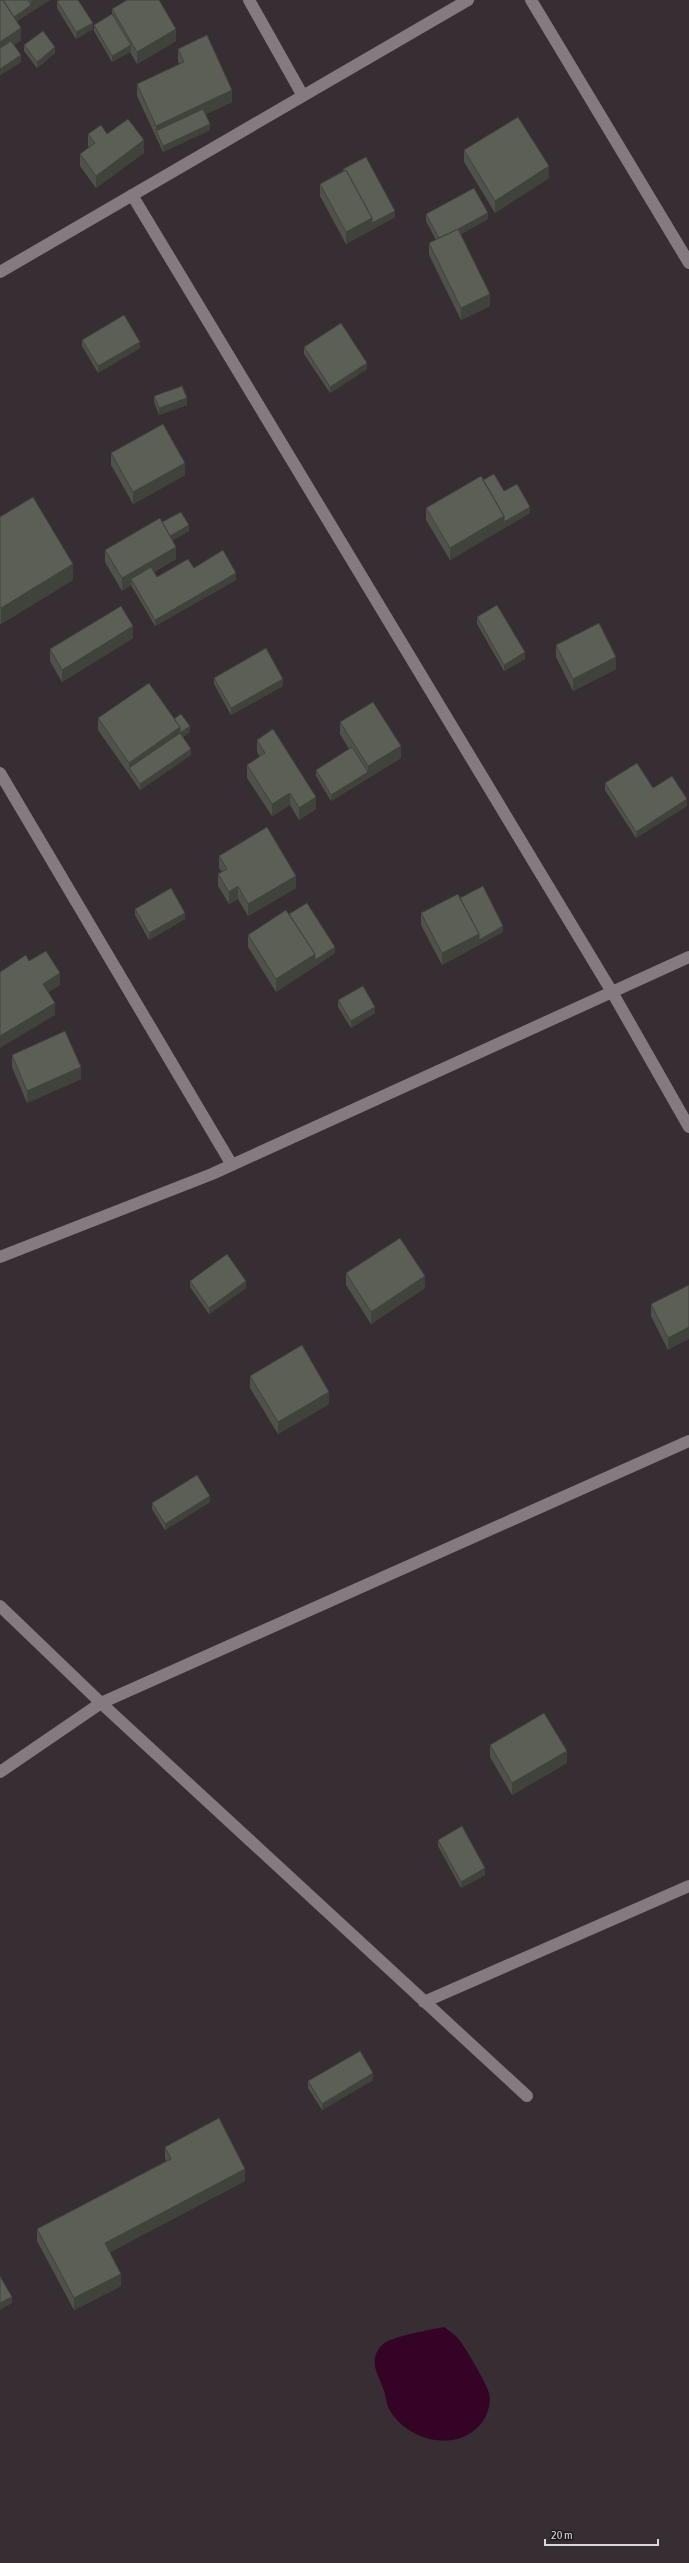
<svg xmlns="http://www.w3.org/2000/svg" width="689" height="2563" viewBox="0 0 689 2563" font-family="'Asap Condensed',sans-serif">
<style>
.water{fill:#350325}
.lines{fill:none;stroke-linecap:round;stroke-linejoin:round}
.minor{stroke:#857a7f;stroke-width:12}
.wall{fill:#4f524a}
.shaded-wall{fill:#40423c}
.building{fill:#5c5f56;stroke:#40423c}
</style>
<rect width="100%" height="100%" fill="#372e33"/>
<path class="water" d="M444 2327C448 2330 452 2333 456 2336 463 2343 487 2384 489 2393 492 2404 486 2419 479 2426 454 2453 406 2440 389 2409 386 2403 386 2395 383 2388 378 2374 367 2359 383 2344 391 2337 432 2329 444 2327Z"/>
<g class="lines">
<path class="minor" d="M249 0 303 96
M531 0 689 263
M132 195 612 992 689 1127
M0 272 468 0
M0 773 232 1165
M0 1257 212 1174 689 957
M0 1606 101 1703 527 2096
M0 1772 101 1703 689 1441
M424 2002 689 1886"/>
</g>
<path class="wall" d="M0 0H50L17 21 21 40 14 45 21 62 0 75Z
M57 1 93 29 76 39 57 8Z
M112 9 176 41 137 64 130 52 112 62 94 31V25L112 14Z
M24 45 55 53 37 68 24 51Z
M178 49 232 102 206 114 210 130 163 152 137 96V84L179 64 178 61Z
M88 134H107L144 153 96 188 80 166V154L89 148 88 146Z
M464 150 549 178 495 213 464 162Z
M343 169 395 217 346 244 320 196V184L343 171Z
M426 214 488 219 461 234 490 306 461 320 429 255V243L436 240 426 221Z
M82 340 140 348 98 373 82 346Z
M304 347 367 369 330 393 304 354Z
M154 396 187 405 159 415 154 402Z
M111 453 185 475 133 504 111 465Z
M483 480 504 491 530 513 450 560 426 520V508Z
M0 517 73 580 1 624 0 623Z
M162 522 189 531 173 540 176 559 154 572 157 577 194 568 236 580 155 626 131 585 122 591 105 562V550Z
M477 617 525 659 504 671 477 624Z
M133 638 62 682 50 661V649Z
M556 645 616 669 573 691 556 657Z
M214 678 283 686 231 715 214 684Z
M98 718 174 719 190 732 183 737 191 755 140 790 98 730Z
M340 722 401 758 331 801 316 776V770L349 749 340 734Z
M257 740 316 809 299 820 290 805 272 816 247 778V765L260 757 257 752Z
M605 783 653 788 687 806 636 838 605 790Z
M219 856 296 888 248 916 238 899 229 904 218 886V874L222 872 219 868Z
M460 898 503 932 442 965 421 925V913Z
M135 909 185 919 149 940 135 915Z
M289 914 335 953 276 992 248 947V935Z
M338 1000 375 1013 351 1028 338 1007Z
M12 1055 81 1079 27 1103 12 1067Z
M346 1273 425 1288 371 1324 346 1285Z
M190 1281 246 1288 209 1314 190 1287Z
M689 1285 668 1350 651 1316V1304Z
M250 1376 329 1404 278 1434 250 1388Z
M210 1502 165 1530 152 1509V1503Z
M490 1745 567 1763 512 1795 490 1757Z
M438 1840 485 1875 461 1888 438 1846Z
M373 2080 322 2110 308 2088V2081Z
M165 2147 245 2181 110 2252 121 2286 74 2310 37 2241V2229L166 2161 165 2159Z"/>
<path class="shaded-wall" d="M31 0H50L11 25V19L31 5Z
M93 23V29L76 39V32Z
M21 28V40L0 54V42Z
M176 29V41L137 64V52Z
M131 45V52L112 62V56Z
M55 47V53L37 68V62Z
M21 55V62L0 75V69Z
M232 90V102L158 137 156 131V126Z
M210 124V130L163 152V146Z
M144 140V153L96 188V176Z
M549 166V178L495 213V201Z
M395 211V217L346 244V232L372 218Z
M488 213V219L440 246V239Z
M490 294V306L461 320V308Z
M140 342V348L98 373V366Z
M367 363V369L330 393V387Z
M187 398V405L159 415V408Z
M185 463V475L133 504V492Z
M530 507V513L450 560V548L504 516Z
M189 525V531L167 543V537Z
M176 547V559L134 583 131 579V585L122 591V578Z
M73 564V580L1 624V608Z
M236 573V580L155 626V620Z
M133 626V638L62 682V670Z
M525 652V659L504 671V665Z
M616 657V669L573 691V679Z
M283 679V686L231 715V708Z
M190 726V732L180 739 129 768V763L180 727Z
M401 746V758L331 801V795L368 772V766Z
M191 749V755L140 790V784Z
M290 793V805L272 816V804Z
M316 797V809L299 820V808Z
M687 799V806L636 838V832Z
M296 876V888L248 916V904Z
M238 886V899L229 904V892Z
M185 913V919L149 940V933Z
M503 926V932L442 965V953L479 934Z
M335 947V953L276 992V979L315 954Z
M60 973V985L43 996V984Z
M55 1003V1015L0 1048V1036Z
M375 1007V1013L351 1028V1021Z
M81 1067V1079L27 1103V1091Z
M425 1276V1288L371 1324V1312Z
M246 1281V1288L209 1314V1308Z
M689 1327V1339L668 1350V1338Z
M329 1392V1404L278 1434V1422Z
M210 1496V1502L165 1530V1524Z
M567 1751V1763L512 1795V1783Z
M485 1868V1875L461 1888V1882Z
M373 2073V2080L322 2110V2104Z
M245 2169V2181L105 2255V2243Z
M121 2274V2286L74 2310V2298Z
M12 2297V2303L0 2310V2303Z"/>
<path class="building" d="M0 0H3L21 28 0 42Z
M3 0H28L31 5 14 17Z
M60 0H78L93 23 76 32 57 1Z
M127 0H159L176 29 137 52 112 9Z
M112 14 131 45 112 56 94 25Z
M43 31 55 47 37 62 24 45Z
M207 35 232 90 156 126 137 84 184 62 178 49Z
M11 41 21 55 0 69V48Z
M203 109 210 124 163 146 156 131Z
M518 117 549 166 495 201 464 150Z
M128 119 144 140 96 176 80 154 95 143 88 134 101 125 107 134Z
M366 157 395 211 372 223V218L346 170 344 171 343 169Z
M346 170 372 218 346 232 320 184Z
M474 188 488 213 458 229 439 238 426 214Z
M458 229 490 294 461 308 429 243Z
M124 315 140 342 98 366 82 340Z
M341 323 367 363 330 387 304 347Z
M182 386 187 398 159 408 154 396Z
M163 424 185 463 133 492 111 453Z
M494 474 504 491 517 484 530 507 504 522V516L483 480Z
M481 476 504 516 450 548 426 508Z
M33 497 73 564 1 608 0 607V517Z
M181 512 189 525 170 536 162 522Z
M160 518 176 547 122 578 105 550Z
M223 550 236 573 155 620 131 579 151 567 157 577 188 559 194 568Z
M497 605 525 652 504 665 477 617Z
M121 606 133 626 62 670 50 649Z
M599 623 616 657 573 679 556 645Z
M266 648 283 679 231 708 214 678Z
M149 683 180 727 129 763 98 718Z
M373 702 401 746 368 766 340 722Z
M181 714 190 726 180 733V727L174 719Z
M273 729 316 797 299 808 290 793 272 804 247 765 265 753 257 740Z
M180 733 191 749 140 784 129 768Z
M352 747 368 772 331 795 316 770Z
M637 763 653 788 672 776 687 799 636 832 605 783Z
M267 827 296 876 248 904 238 886 229 892 218 874 227 869 219 856Z
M483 886 503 926 479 940V934L460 898Z
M171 888 185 913 149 933 135 909Z
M458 894 479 934 442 953 421 913Z
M307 903 335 947 315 960V954L289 914Z
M286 910 315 954 276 979 248 935Z
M46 951 60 973 43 984 55 1003 0 1036V972L26 955 29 961Z
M363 986 375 1007 351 1021 338 1000Z
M65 1031 81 1067 27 1091 12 1055Z
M400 1238 425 1276 371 1312 346 1273Z
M227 1254 246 1281 209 1308 190 1281Z
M689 1285V1327L668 1338 651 1304Z
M302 1345 329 1392 278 1422 250 1376Z
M197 1475 210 1496 165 1524 152 1503Z
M544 1713 567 1751 512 1783 490 1745Z
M462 1826 485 1868 461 1882 438 1840Z
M360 2051 373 2073 322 2104 308 2081Z
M219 2118 245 2169 105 2243 121 2274 74 2298 37 2229 171 2159 165 2147Z
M0 2276 12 2297 0 2303Z"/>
<path d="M545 2539v6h113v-6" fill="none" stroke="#dcd6d9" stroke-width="2"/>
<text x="551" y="2539" font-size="12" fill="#dcd6d9" stroke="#1c181a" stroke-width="3" paint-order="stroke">20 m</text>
</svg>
